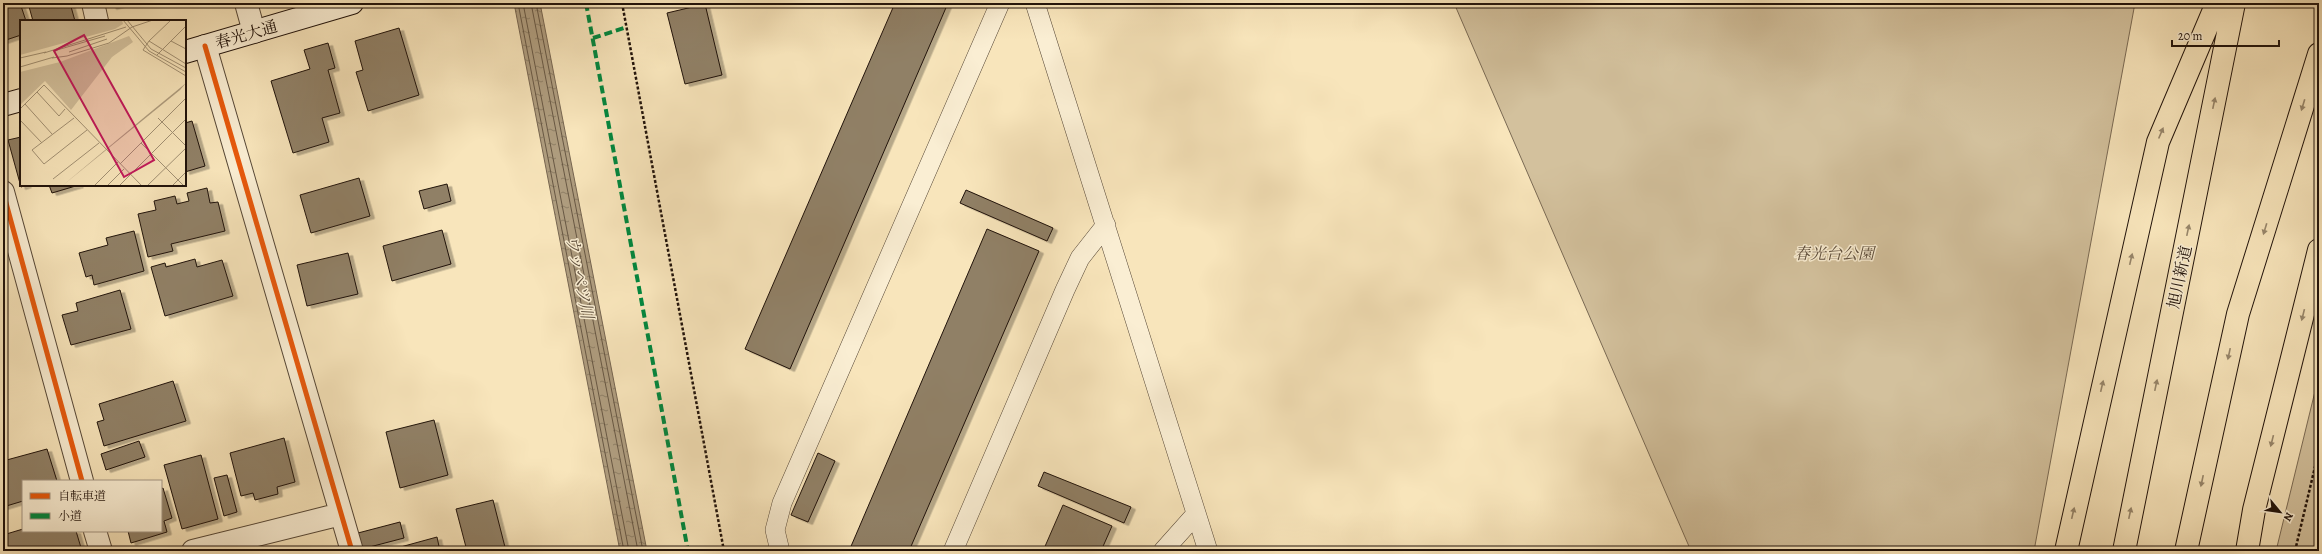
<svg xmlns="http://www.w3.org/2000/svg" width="2322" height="554" viewBox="0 0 2322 554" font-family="Alegreya,'Noto Serif JP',serif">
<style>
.park{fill:#d3c19d;stroke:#7a6a54}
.water{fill:url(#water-ripples);stroke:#766550}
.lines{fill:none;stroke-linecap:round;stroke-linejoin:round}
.shore{stroke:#685844;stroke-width:1}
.building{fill:#908066;stroke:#20120a;filter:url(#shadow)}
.lane-casing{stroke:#564736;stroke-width:20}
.street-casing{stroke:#564736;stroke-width:24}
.secondary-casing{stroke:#20120a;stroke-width:24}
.highway-casing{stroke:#20120a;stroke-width:24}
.path{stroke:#20120a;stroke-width:2.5;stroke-dasharray:3 2;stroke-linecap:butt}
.lane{stroke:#faeed3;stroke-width:19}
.street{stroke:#faeed3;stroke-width:22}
.secondary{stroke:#faeed3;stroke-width:22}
.highway{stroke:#f8e5bb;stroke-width:22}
.quiet{stroke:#00873e;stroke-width:4;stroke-dasharray:8 4;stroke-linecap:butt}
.cycleway-casing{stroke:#faeed3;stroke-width:8}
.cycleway{stroke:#e8590c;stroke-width:5}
.oneway{fill:#97866b}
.labels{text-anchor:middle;stroke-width:3;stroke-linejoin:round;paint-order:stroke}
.street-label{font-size:16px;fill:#20120a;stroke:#faeed3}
.park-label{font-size:16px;font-style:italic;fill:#5f4f3d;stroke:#faeed3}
.water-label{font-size:17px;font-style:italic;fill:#60513f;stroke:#faeed3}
.inset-road{fill:none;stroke:#a29174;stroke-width:1}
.view{fill:#c2185b;fill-opacity:0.15;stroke:#c2185b;stroke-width:2}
.inset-edge{fill:none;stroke:#20120a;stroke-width:2}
</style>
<defs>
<pattern id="water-ripples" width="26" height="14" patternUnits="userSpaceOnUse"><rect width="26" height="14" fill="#af9d7f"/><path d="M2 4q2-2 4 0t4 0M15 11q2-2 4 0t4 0" fill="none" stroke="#8e7f66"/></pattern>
<filter id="shadow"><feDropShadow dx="4.5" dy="2.5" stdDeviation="0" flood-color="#0004"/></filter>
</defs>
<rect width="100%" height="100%" fill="#f8e5bb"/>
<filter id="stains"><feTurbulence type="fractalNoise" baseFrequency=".005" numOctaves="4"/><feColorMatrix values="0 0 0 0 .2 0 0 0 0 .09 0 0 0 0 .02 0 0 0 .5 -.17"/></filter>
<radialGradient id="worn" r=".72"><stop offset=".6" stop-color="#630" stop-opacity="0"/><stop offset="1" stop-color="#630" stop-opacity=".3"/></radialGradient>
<path class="park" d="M1454 3H2135L2034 551H1691Z
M2319 375V551H2276Z"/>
<path class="water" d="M514 3H540L647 551H620Z"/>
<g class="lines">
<path class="shore" d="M518 3 624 551
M523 3 629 551
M531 3 638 551
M536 3 643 551"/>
</g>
<path class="building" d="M3 3H20L26 21H21V35L3 41Z
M28 3H70L75 21H33Z
M111 3H126L112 7Z
M895 3H948L790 369 745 349Z
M705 4 722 75 685 84 667 13Z
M399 28 419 95 368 111 356 72 363 70 355 41Z
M328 43 335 68 328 70 340 113 322 118 329 142 293 153 271 81 310 69 304 50Z
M192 121 205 166 185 172V123Z
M21 137V185H27L21 187 8 140Z
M359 178 370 216 311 233 300 195Z
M447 184 451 201 424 209 419 191Z
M49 185H79L52 193Z
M207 188 210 203 218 202 225 231 171 244 173 251 148 257 138 214 156 210 154 201 175 196 177 204 189 201 187 193Z
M966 190 1053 228 1047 241 960 203Z
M987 229 1039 251 909 551H849Z
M442 230 451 264 392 281 383 246Z
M134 231 144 271 94 285 92 275 86 277 79 253 108 245 106 238Z
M348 253 358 294 307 306 297 265Z
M195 259 197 267 222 260 233 296 165 316 151 267 165 263 166 267Z
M120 290 131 329 71 345 62 315 78 311 76 303Z
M173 381 186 421 104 446 97 422 104 420 99 404Z
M434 420 448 475 400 488 386 432Z
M284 438 295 482 277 487 278 494 255 500 253 493 241 496 230 453Z
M139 441 145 457 106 470 101 454Z
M47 449 57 481H23V501L3 507V461Z
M818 453 835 461 808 522 791 515Z
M201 455 218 519 182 529 164 465Z
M1044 472 1131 507 1124 523 1038 486Z
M227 475 237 512 224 516 214 478Z
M163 488 172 518 164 521 167 532 131 543 128 531H161V489Z
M493 500 506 551H467L456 509Z
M1063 505 1112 526 1101 551H1043Z
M400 522 404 538 362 549 358 533Z
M23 529V531H76L82 551H5L3 535Z
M437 537 440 551H386Z"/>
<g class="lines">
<defs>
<path id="lane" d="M1035 3 1208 551
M780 551 775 530 782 503 1000 3
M953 551 1065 290 1080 258 1106 225
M1163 551 1196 514"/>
<path id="street" d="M93 3 97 21
M246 3 254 32
M205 46 352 551
M3 192 82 481
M95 531 101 551
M193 551 341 514"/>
<path id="secondary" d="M185 52 352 3
M3 105 21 100"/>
<path id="highway" d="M2066 551 2158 142 2217 3
M2124 551 2234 3
M2186 551 2238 314 2319 54
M2247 551 2254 510 2319 250"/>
</defs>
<use href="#lane" class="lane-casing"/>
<use href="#street" class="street-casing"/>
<use href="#secondary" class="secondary-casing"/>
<use href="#highway" class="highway-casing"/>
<path class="path" d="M622 3 724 551
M2295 551 2319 450"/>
<use href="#lane" class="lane"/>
<use href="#street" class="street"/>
<use href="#secondary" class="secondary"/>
<use href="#highway" class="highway"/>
<path class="quiet" d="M586 3 688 551
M593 38 627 27"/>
<defs>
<path id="cycleway" d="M205 46 352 551
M3 192 82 481"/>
</defs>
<use href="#cycleway" class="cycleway-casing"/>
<use href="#cycleway" class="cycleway"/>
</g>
<defs><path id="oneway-solid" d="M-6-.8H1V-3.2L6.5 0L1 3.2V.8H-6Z"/></defs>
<g class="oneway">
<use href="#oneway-solid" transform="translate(2214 103) rotate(-78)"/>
<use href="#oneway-solid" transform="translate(2303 105) rotate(107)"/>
<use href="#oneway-solid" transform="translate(2161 133) rotate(-67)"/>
<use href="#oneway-solid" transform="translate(2265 229) rotate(107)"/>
<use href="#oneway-solid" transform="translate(2188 230) rotate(-78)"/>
<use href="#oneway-solid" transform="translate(2131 259) rotate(-77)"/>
<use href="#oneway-solid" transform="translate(2303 315) rotate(104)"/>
<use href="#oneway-solid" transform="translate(2229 354) rotate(102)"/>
<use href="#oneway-solid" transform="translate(2156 385) rotate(-78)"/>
<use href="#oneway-solid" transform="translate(2102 386) rotate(-77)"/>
<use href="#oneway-solid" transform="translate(2272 441) rotate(104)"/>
<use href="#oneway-solid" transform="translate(2202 481) rotate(102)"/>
<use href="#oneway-solid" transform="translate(2073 513) rotate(-77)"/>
<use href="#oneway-solid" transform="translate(2130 513) rotate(-78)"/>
</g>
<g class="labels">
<g class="street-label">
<text transform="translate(246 34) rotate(-16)" y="6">春光大通</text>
<text transform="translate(2179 277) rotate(-78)" y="6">旭川新道</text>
</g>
<g class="park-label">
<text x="1834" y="259">春光台公園</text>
</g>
<g class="water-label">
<text transform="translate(580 277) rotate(79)" y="6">ウッペツ川</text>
</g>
</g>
<g transform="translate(20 20)">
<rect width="166" height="166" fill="#f8e5bb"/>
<path d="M0 0H102L103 4 95 9 0 35ZM109 16 113 22 92 37 51 90 25 61 0 85V52L40 42Z" fill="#d3c19d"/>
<path d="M166 63 160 70 42 166 127 95Z" fill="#af9d7f"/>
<path class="inset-road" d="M103 0 129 31 166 52M107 0 131 29 166 48M151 0 129 21 123 30 166 56M129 21 166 44M151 21 166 29M37 30 85 16M49 32 87 19M24 33 106 7M137 35 166 6M0 38 26 32M32 38 47 36 89 23 112 7 133 0M0 47 34 37M17 72 39 96 45 89M5 84 32 114M0 89 24 65 122 166M54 98 12 130 24 144 67 110M138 98 166 126M0 100 22 123M121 123 164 166M100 144 166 78M33 159 79 123M74 166 98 142M87 166 104 149M99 166 166 99M127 166 166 128M152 166 166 152"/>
<path class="view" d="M64 15 134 140 104 157 34 31Z"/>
<rect width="166" height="166" class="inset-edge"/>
</g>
<rect width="2322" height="554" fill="none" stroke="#f8e5bb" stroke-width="16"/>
<rect x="4" y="4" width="2314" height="546" fill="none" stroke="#20120a" stroke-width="2"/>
<rect x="8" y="8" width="2306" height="538" fill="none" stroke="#20120a"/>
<rect x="22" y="480" width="140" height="52" fill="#faeed3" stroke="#a39683"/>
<rect x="30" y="493" width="20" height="6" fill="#e8590c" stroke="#a39683"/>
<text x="58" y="500" font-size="12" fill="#20120a">自転車道</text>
<rect x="30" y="513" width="20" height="6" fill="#00873e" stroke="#a39683"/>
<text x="58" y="520" font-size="12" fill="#20120a">小道</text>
<g transform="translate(2280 512) rotate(119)" stroke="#faeed3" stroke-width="3" paint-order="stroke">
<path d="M0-3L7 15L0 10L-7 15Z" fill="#20120a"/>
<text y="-6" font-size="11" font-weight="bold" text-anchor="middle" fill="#20120a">N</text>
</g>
<path d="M2172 40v6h107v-6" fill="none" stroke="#20120a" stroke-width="2"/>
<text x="2178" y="40" font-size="12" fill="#20120a" stroke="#faeed3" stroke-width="3" paint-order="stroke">20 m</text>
<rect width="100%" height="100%" filter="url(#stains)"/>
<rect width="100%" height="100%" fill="url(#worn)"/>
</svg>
